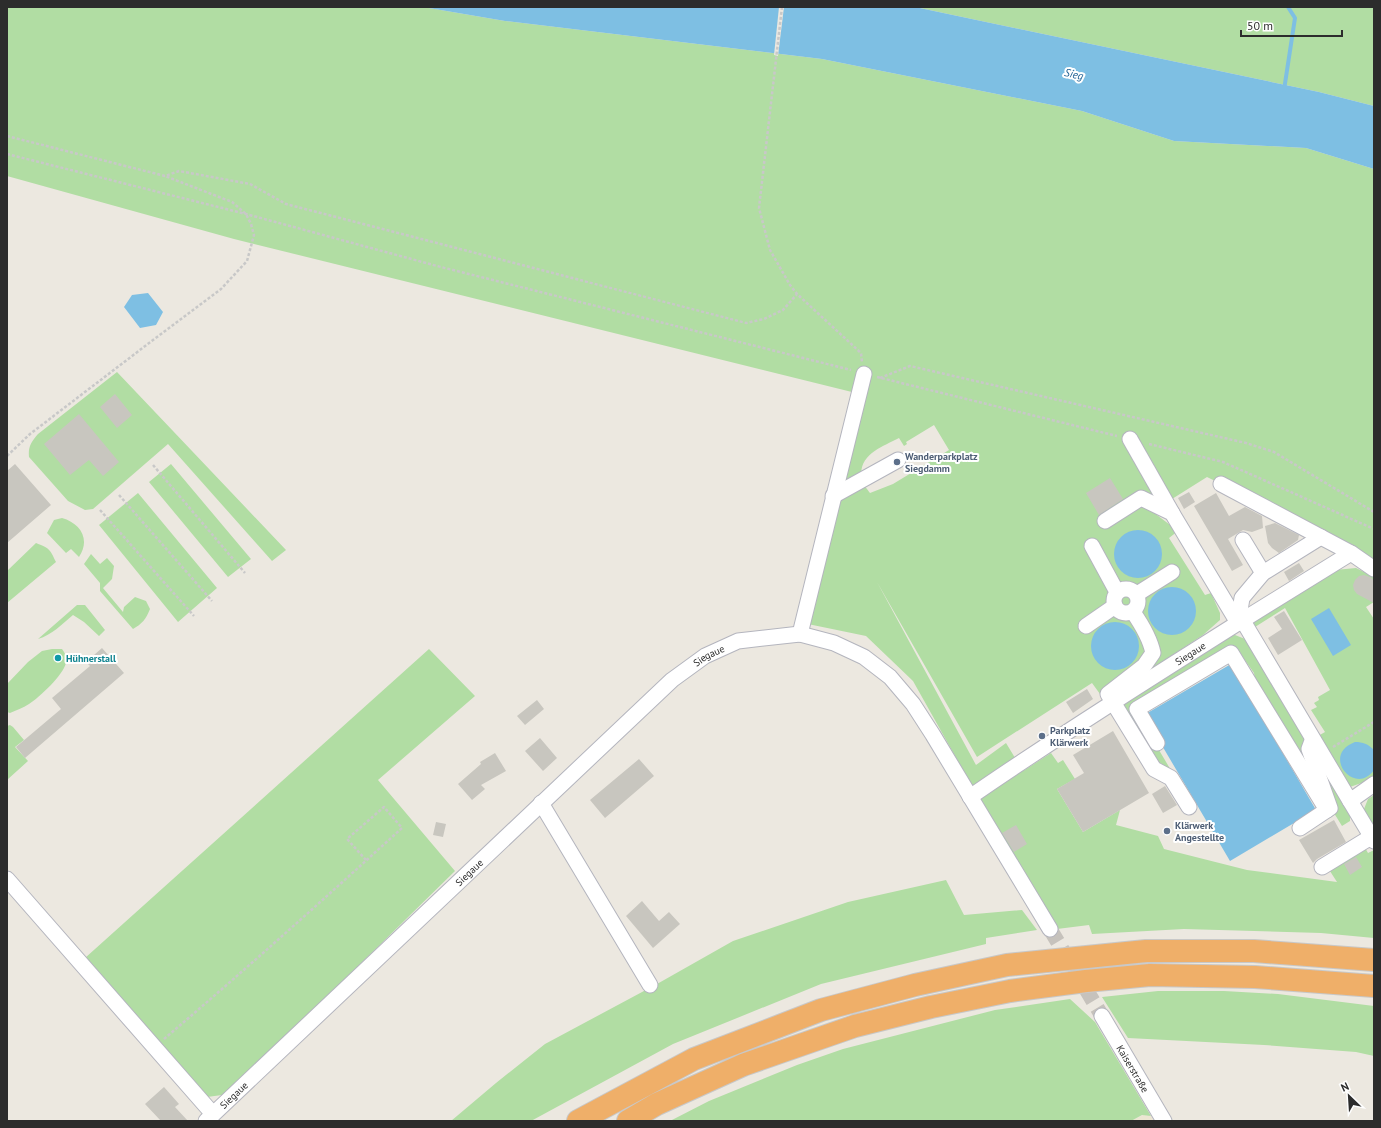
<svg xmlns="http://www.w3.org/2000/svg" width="1381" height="1128" viewBox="0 0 1381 1128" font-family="'PT Sans',sans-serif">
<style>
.education{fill:#ece6d2}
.green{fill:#b1dda3;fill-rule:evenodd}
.water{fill:#7ebfe3}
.pier{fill:#ece8e0}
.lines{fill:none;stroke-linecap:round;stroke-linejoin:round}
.stream{stroke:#7ebfe3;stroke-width:4}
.building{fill:#c8c6bf}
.minor-tunnel{stroke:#c6c2bc;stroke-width:15;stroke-dasharray:15 8;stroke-linecap:butt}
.minor-casing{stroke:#b4b5be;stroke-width:17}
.highway-casing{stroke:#c8c8c8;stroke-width:24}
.path{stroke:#c8c8c8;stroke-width:2.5;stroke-dasharray:3 2;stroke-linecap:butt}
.minor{stroke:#fff;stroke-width:15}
.highway{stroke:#efaf69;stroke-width:22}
.service-dot{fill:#5c6f8a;stroke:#fff;stroke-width:1.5}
.culture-dot{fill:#0f9aa8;stroke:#fff;stroke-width:1.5}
.labels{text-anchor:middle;stroke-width:4;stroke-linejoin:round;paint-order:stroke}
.service-label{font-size:10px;font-weight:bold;fill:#4e5e75;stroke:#fff;text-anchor:start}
.street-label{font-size:10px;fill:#2c2c2c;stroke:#fff}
.culture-label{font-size:10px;font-weight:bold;fill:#0d838f;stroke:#fff;text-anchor:start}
.water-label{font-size:11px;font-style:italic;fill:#1b5e92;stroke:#fff}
</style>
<rect width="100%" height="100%" fill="#ece8e0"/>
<path class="education" d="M1143 1115 1151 1116 1154 1121H1131Z"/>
<path class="green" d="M7 7H423L505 21 822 59 1082 111 1174 141 1306 148 1374 169V560L1207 477 1172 499 1145 455 1128 451 1156 496 1153 512 1178 531 1169 538 1205 595 1211 593 1220 613V620L1203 635 1121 689 1100 694 1092 683 977 757 877 582 976 765 1006 743 1023 771 1051 753 1058 763 1063 760 1075 779 1057 789 1083 832 1120 810 1116 825 1158 836 1164 849 1247 870 1337 882 1328 868 1364 846 1368 853 1374 850V938L1321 933 1184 929 1092 934 1089 925 1057 929 1042 911 913 681 866 636 803 623 860 394 234 239 7 176ZM934 425 949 450 893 484 870 493C867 489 863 484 862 479 857 455 882 447 899 438L904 446 907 444 906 442Z
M915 7H1374V106L1319 92Z
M117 372 286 550 272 561 168 444 93 509 85 510 68 501 29 457C28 447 31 442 38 434Z
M171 464 251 559 228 577 149 482Z
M138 493 217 588 178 622 99 525Z
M62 518C80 523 91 539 79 557L71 549 66 553 47 533 54 520Z
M36 543C49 548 50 549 56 562L7 603V571Z
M91 554 100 564 107 558 114 566 112 579 103 588 123 612 124 607 135 597 146 601 150 609C146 619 142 624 133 629L100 591V583L84 564Z
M1356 568 1374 577V602L1366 607 1374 619V778L1370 780 1350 787 1318 736 1325 732 1311 710 1317 707 1314 703 1319 700 1318 697 1330 690 1285 608 1255 627 1253 620 1335 570Z
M77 605H85L105 630 99 636 84 622 73 615C62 624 52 635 38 639Z
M1235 635 1245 639 1348 811 1350 816V821L1342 826 1256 687 1254 673 1235 646 1134 708 1172 772 1150 755 1124 708 1125 704 1227 636Z
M52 649H62C65 653 67 657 66 663 63 675 40 697 29 704 23 708 16 710 10 713L7 712V684L28 662 42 651Z
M429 649 475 696 378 780 455 871 343 981 222 1095 207 1097 85 958Z
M10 725 13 727 24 740 15 747 28 761 7 780V726Z
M1374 795V834L1368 823 1364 809 1368 799Z
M946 880 964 915 1022 910 1037 930 986 938V944L821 984 673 1044 531 1121H451L496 1083 545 1044 657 984 733 941 848 902Z
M1158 991H1224L1278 994 1374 1006V1056L1356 1052 1264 1045 1128 1038 1102 997Z
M1070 999 1095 1022 1151 1116 1142 1115 1131 1121H670L709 1101 797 1065 843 1049 995 1010Z"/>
<path class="water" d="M423 7H915L1319 92 1374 106V169L1306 148 1174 141 1082 111 822 59 505 21Z
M148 293 163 312 156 325 140 328 124 307 132 295Z
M1114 554a24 24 0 1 1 48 0a24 24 0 1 1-48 0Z
M1148 611a24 24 0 1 1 48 0a24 24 0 1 1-48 0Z
M1329 608 1351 645 1333 656 1311 619Z
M1091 646a24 24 0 1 1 48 0a24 24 0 1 1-48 0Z
M1231 664 1316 810 1230 861 1144 715Z
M1355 742C1363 742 1368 744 1374 750V770C1355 797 1320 755 1355 742Z"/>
<path class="pier" d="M779 7H784L778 56 774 55Z"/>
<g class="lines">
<path class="stream" d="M1284 90 1295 18 1288 7"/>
</g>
<path class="building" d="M115 394 132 415 117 428 100 407Z
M79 414 119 462 103 476 89 460 70 475 44 444Z
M15 464 51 505 7 543V471Z
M1110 478 1123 499 1099 515 1086 493Z
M1189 492 1195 502 1184 509 1178 498Z
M1216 493 1229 516 1245 507 1262 516 1263 528 1252 532 1243 530 1228 539 1243 565 1232 571 1194 506Z
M1275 523 1299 535 1298 540 1279 553 1272 548 1268 543 1265 526Z
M1299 563 1304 571 1289 581 1284 572Z
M1364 575 1370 577 1374 580V603L1357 594 1354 590 1353 585 1355 580 1359 576Z
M1284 611 1302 640 1278 655 1268 638 1282 629 1274 617Z
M102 648 124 673 25 758 16 747 61 709 52 698 90 666 86 662Z
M1087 689 1093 699 1073 713 1066 702Z
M537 700 544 709 525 725 517 716Z
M1113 731 1149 793 1083 832 1057 789 1084 773 1073 755Z
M540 738 557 758 543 771 525 751Z
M495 753 506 771 481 785 485 789 472 800 458 784 481 764 480 762Z
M639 759 654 776 605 818 590 800Z
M1165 786 1177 805 1163 813 1152 794Z
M1334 820 1346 842 1317 859 1313 863 1299 840Z
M436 822 446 824 443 837 433 835Z
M1016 825 1027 844 1014 852 1002 833Z
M1356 857 1362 867 1350 875 1344 864Z
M642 901 659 921 669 912 680 924 653 948 626 916Z
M164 1087 179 1104 175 1107 188 1121H161L145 1104Z"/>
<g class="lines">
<path class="minor-tunnel" d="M1050 929 1102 1016"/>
<defs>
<g id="minor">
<path d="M1130 439 1172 513"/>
<path d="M1221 484 1351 553 1374 569"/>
<path d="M833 496 898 460"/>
<path d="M1243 540 1263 573"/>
<path d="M1092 546 1117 592"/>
<circle cx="1126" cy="601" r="12"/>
<path d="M1137 594 1172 572"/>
<path d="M1133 612C1142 625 1150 638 1153 653L1144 666 1108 694 1154 769 1171 778 1189 807"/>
<path d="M1243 621 1350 801 1374 784"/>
<path d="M1238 623 1351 553"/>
<path d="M1238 623 1242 598 1263 573 1321 537"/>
<path d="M1086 626 1115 606"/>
<path d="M800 634 864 374"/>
<path d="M1157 743 1137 709 1231 653 1327 810"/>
<path id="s1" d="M970 797C1058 736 1148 680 1238 623L1172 513 1141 498 1105 521"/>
<path d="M1350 801 1374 841"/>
<path d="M541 803 650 985"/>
<path d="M1300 828 1330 808 1309 749 1312 741"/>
<path d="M1322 867 1371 837"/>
<path d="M7 879 213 1114"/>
<path id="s2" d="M1102 1016 1164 1121"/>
<path id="s3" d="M206 1121 672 680 705 656 738 641 800 634 834 643 864 657 890 677 913 704 933 735 1050 929"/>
</g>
<path id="highway" d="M578 1121 694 1059 821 1010 915 985 1007 965 1146 951H1254L1374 960
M628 1121 657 1104 743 1065 855 1026 931 1007 1010 991 1086 981 1150 975 1255 977 1374 986"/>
</defs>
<use href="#minor" class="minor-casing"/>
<use href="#highway" class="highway-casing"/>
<path class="path" d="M782 7 759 208 770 250 790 285 797 294 861 353 862 362
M7 136 165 176 179 171 250 184 286 204 746 323 764 319 783 310 797 294
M7 154 246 214 437 266 851 370
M877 377 1117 436
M880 378 910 366 1246 443 1274 452 1374 512
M1149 444 1223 462 1374 529
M7 456 30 434 153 340 221 289 247 261 254 235 251 224 246 214 232 202 165 176
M153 465 245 573
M119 495 212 601
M100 510 194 616
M1333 747 1374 722
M164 1039C245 970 324 899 402 828L384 807 347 839 366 860"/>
<use href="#minor" class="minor"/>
<use href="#highway" class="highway"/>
</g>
<g class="service-dot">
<circle cx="897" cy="462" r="4"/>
<circle cx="1042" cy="736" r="4"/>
<circle cx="1167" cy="831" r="4"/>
</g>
<circle class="culture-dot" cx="58" cy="658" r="4"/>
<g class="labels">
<g class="service-label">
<text x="905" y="460">Wanderparkplatz<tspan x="905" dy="12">Siegdamm</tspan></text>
<text x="1050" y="734">Parkplatz<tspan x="1050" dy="12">Klärwerk</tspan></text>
<text x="1175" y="829">Klärwerk<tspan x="1175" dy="12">Angestellte</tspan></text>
</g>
<g class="street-label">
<text dy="4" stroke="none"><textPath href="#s1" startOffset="263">Siegaue</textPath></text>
<text dy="4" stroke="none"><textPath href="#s3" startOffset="686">Siegaue</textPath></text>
<text dy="4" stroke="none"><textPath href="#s3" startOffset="362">Siegaue</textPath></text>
<text dy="4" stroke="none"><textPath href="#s2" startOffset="61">Kaiserstraße</textPath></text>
<text dy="4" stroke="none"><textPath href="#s3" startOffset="38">Siegaue</textPath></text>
</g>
<g class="culture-label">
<text x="66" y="662">Hühnerstall</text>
</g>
<g class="water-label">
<text transform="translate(1074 74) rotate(13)" y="4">Sieg</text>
</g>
</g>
<rect width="1381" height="1128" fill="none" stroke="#2c2c2c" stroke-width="16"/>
<g transform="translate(1349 1096) rotate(335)" stroke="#ffffff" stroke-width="3" paint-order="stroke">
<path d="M0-3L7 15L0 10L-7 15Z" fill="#2c2c2c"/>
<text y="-6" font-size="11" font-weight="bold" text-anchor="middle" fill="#2c2c2c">N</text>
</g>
<path d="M1241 30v6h101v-6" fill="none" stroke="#2c2c2c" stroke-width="2"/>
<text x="1247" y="30" font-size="12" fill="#2c2c2c" stroke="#ffffff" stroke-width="3" paint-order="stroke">50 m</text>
</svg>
